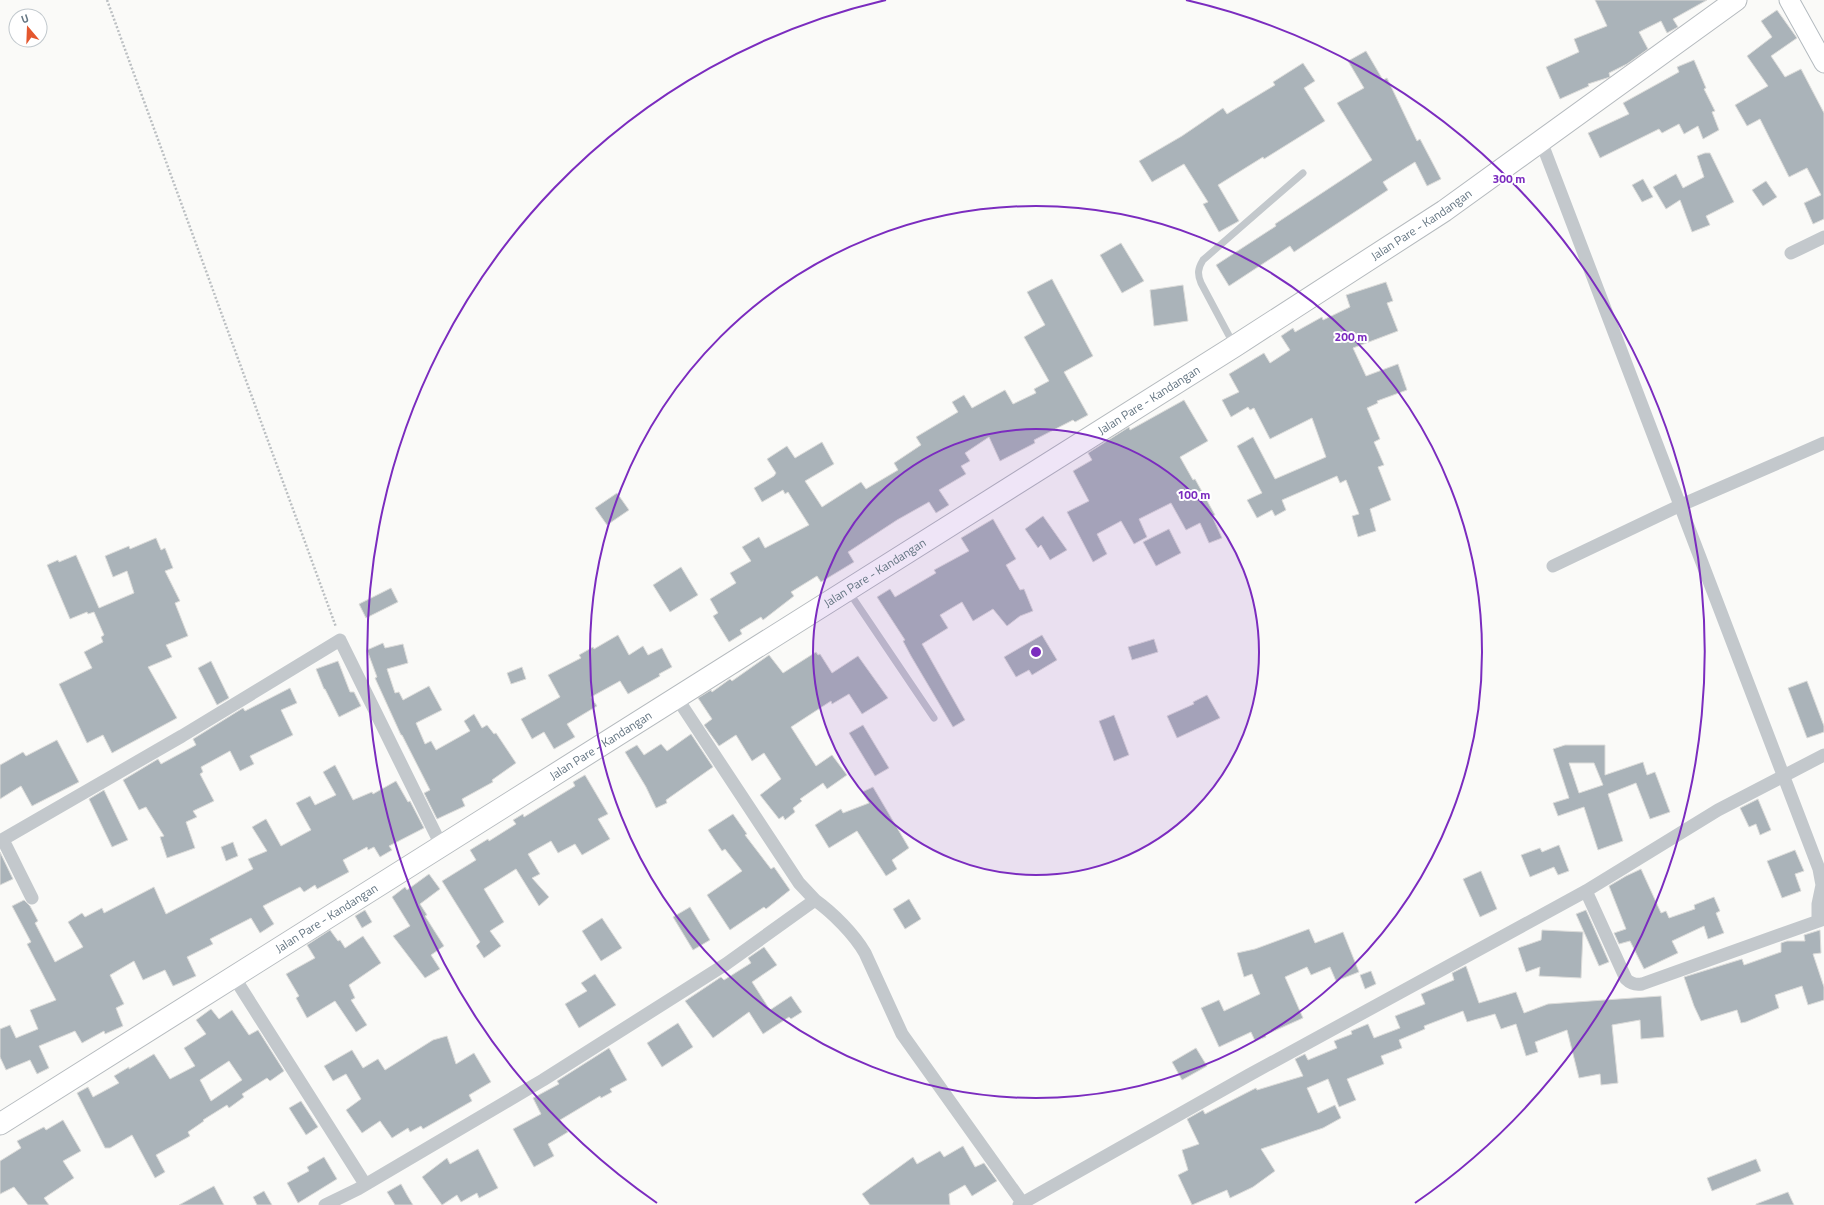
<svg xmlns="http://www.w3.org/2000/svg" width="1824" height="1205" viewBox="0 0 1824 1205" font-family="'Titillium Web',sans-serif">
<style>
.building{fill:#aab3b9;stroke:#dcdcda;fill-rule:evenodd}
.lines{fill:none;stroke-linecap:round;stroke-linejoin:round}
.secondary-casing{stroke:#b3babf;stroke-width:21}
.primary-casing{stroke:#b5babe;stroke-width:23}
.path{stroke:#bbbfc2;stroke-width:2.5;stroke-dasharray:2 2;stroke-linecap:butt}
.lane{stroke:#c3c8cc;stroke-width:7}
.street{stroke:#c3c8cc;stroke-width:13}
.secondary{stroke:#fff;stroke-width:19}
.primary{stroke:#fff;stroke-width:21}
.ring{fill:none;stroke:#7b2cbf;stroke-width:2}
.labels{text-anchor:middle;stroke-width:4;stroke-linejoin:round;paint-order:stroke}
.street-label{font-size:12px;fill:#657683;stroke:#fff}
.centre{fill:#7b2cbf;stroke:#fff;stroke-width:2}
.ring-label{font-size:12px;text-anchor:middle;font-weight:bold;fill:#7b2cbf;stroke:#fff;stroke-width:4;stroke-linejoin:round;paint-order:stroke}
</style>
<rect width="100%" height="100%" fill="#fafaf8"/>
<path class="building" d="M1595 0H1707L1673 19 1678 27 1667 33 1661 21 1639 32 1648 49 1627 64 1609 73 1610 77 1588 84 1589 86 1560 99 1546 67 1579 52 1574 39 1607 26Z
M1777 10 1797 38 1771 56 1785 77 1801 69 1824 113V219L1813 224 1804 203 1821 195 1807 168 1789 177 1760 119 1747 126 1735 105 1768 86 1747 56 1772 37 1761 21Z
M1366 51 1383 80 1387 78 1417 141 1420 139 1441 179 1427 186 1415 162 1383 182 1388 190 1294 252 1290 246 1229 286 1216 265 1276 226 1275 224 1372 160 1337 103 1364 88 1348 61Z
M1694 60 1706 88 1704 89 1715 111 1712 112 1719 130 1703 139 1698 126 1684 134 1679 124 1662 133 1659 129 1600 158 1588 133 1629 114 1623 103 1679 72 1677 67Z
M1303 63 1315 81 1304 88 1325 121 1264 159 1263 157 1218 185 1239 221 1219 232 1203 204 1208 202 1184 164 1152 182 1139 161 1182 136 1223 108 1227 114 1275 85 1273 82Z
M1705 153H1710L1734 202 1706 216 1710 225 1692 232 1680 200 1666 209 1653 187 1676 174 1683 188 1704 177 1697 156Z
M1643 179 1653 197 1642 202 1632 185Z
M1766 181 1777 197 1763 206 1752 190Z
M1121 243 1144 281 1122 293 1100 255Z
M1052 279 1093 356 1064 372 1088 415 1075 422 1073 420 1034 440 1035 443 1000 461 989 437 965 453 970 461 961 466 966 474 939 490 949 505 936 513 929 502 897 520 848 552 854 562 821 582 817 576 791 592 794 596 763 620 761 617 740 630 742 634 729 642 713 616 718 613 710 599 736 583 730 573 751 561 742 547 759 537 765 548 809 525 788 492 785 494 783 490 762 502 754 488 774 476 776 473 767 459 787 446 795 458 822 442 834 464 805 481 822 507 861 482 866 489 898 470 894 463 921 445 916 437 958 412 952 402 964 395 972 408 1005 390 1013 404 1036 393 1034 389 1049 381 1024 337 1045 325 1027 292Z
M1386 282 1393 301 1387 303 1398 331 1353 348 1366 376 1398 364 1407 390 1377 401 1378 403 1367 408 1380 439 1374 442 1384 465 1378 467 1391 500 1370 509 1376 531 1358 537 1352 516 1359 514 1346 480 1340 483 1337 476 1282 500 1286 510 1275 516 1272 510 1257 518 1247 500 1262 493 1237 446 1253 437 1275 479 1326 457 1312 418 1270 439 1254 408 1250 410 1248 407 1231 417 1222 400 1239 392 1229 374 1264 353 1270 363 1290 350 1281 336 1293 328 1295 332 1322 317 1323 320 1350 307 1346 295Z
M1183 285 1188 321 1154 326 1150 290Z
M1184 400 1208 441 1180 457 1193 480 1195 479 1215 515 1212 516 1222 538 1209 543 1200 523 1186 530 1171 503 1139 519 1147 537 1134 544 1121 521 1097 534 1107 554 1093 562 1067 512 1089 501 1073 471 1092 460 1088 453 1129 427 1130 430Z
M617 493 629 510 607 525 595 508Z
M1043 516 1067 550 1050 560 1041 545 1038 548 1025 529Z
M993 519 1016 559 1006 565 1020 590 1024 589 1033 611 1020 616 1007 626 993 609 973 621 962 602 940 615 948 628 922 644 965 720 953 727 911 656 903 641 905 640 877 597 890 589 895 597 936 573 934 570 969 551 961 538Z
M1169 529 1181 553 1156 566 1143 542Z
M156 538 161 550 165 548 173 568 165 571 180 601 175 603 188 636 166 645 172 657 148 667 177 718 112 753 103 735 87 743 59 684 92 668 84 652 103 642 101 637 104 635 94 612 88 614 87 612 70 619 47 565 58 560 59 562 76 555 99 608 134 593 127 571 113 577 105 556 129 546 130 549Z
M681 567 698 595 670 612 653 585Z
M391 588 398 602 366 618 359 604Z
M618 635 629 655 643 646 648 655 662 648 672 667 659 674 660 676 628 694 620 681 591 697 597 706 567 724 575 737 554 749 544 732 532 739 521 719 560 697 548 675 581 658 579 655 593 647 594 649Z
M1042 635 1057 660 1032 675 1029 670 1016 677 1004 657Z
M1154 639 1158 652 1132 660 1128 647Z
M383 643 385 648 403 644 408 663 387 669 395 693 399 692 403 700 429 686 442 710 416 723 425 744 431 741 436 750 470 731 464 721 474 714 482 728 487 725 494 734 496 733 516 763 492 780 493 782 462 799 465 806 437 819 424 793 430 790 402 735H401L375 678 377 677 367 650Z
M816 652 818 655 820 654 832 673 858 656 888 698 862 714 849 694 832 704 831 701 791 727 816 766 832 755 847 775 827 789 823 783 800 799 802 801 793 808 795 812 785 820 783 816 779 819 760 795 781 779 764 753 752 761 736 735 719 746 704 725 712 719 698 698 711 690 712 692 730 679 732 681 769 655 783 673Z
M211 661 229 698 217 705 198 668Z
M338 661 350 692H354L361 706 339 717 325 689H324L316 669Z
M522 667 526 679 511 684 507 673Z
M1807 681 1824 726V732L1807 738 1788 688Z
M290 688 297 703 281 710 293 735 250 756 254 764 240 771 230 751 201 767 203 772 200 774 214 801 193 811 197 817 186 822 195 848 167 858 160 837 164 836 146 807 139 810 123 780 158 759 161 764 196 745 193 739 243 708 245 711Z
M1207 695 1220 718 1177 738 1167 716 1194 704 1193 702Z
M1114 715 1129 755 1114 761 1099 721Z
M863 725 889 768 875 776 849 733Z
M691 734 713 767 666 800 667 803 656 808 646 787 625 752 637 745 644 755 661 744 667 751Z
M57 740 79 782 32 806 21 786 0 799V765L23 752 26 756Z
M1565 745H1605V775L1643 762 1647 775 1655 772 1670 812 1650 819 1636 783 1608 794 1623 841 1598 850 1584 807 1558 816 1553 803 1569 798 1553 749ZM1569 763H1594L1603 785 1579 793Z
M335 765 353 800 372 792 373 794 396 781 408 802 410 801 424 828 389 846 392 850 380 857 374 847 368 850 367 847 343 860 349 872 317 889 315 885 304 892 300 887 263 906 274 924 260 933 251 918 210 939 213 944 187 957 196 976 173 986 165 970 143 980 134 961 110 975 124 1004 116 1008 123 1026 105 1034 104 1031 82 1043 75 1031 39 1046 49 1068 37 1074 30 1060 6 1070 0 1057V1029L10 1025 16 1038 38 1029 30 1010 56 1000 27 944 31 942 12 906 24 900 30 906 38 921 35 923 55 962 83 947 68 922 82 913 85 917 102 908 104 913 154 887 166 914 253 869 248 859 267 851 252 827 266 819 281 846 311 830 296 803 310 796 315 805 336 795 323 772Z
M585 775 608 814 598 819 610 839 582 855 575 844 558 853 551 841 528 854 540 874 532 878 549 897 539 906 516 869 484 889 504 922 490 931 501 946 484 958 476 946 480 942 442 881 476 860 470 850 488 839 489 841 516 824 513 820 523 814 524 817 575 786 573 782Z
M873 787 909 848 892 860 897 869 886 876 857 831 829 848 815 825 841 809 843 813 869 803 862 792Z
M104 790 128 840 112 847 89 799Z
M1758 799 1771 830 1760 835 1756 824 1749 827 1740 808Z
M733 814 747 834 745 835 771 869 774 867 790 890 766 909 764 907 730 930 707 895 742 871 725 849 722 851 708 830Z
M233 842 238 856 226 861 221 847Z
M1559 845 1569 871 1558 875 1554 867 1530 877 1521 855 1540 848 1542 852Z
M1795 850 1804 871 1795 874 1801 891 1782 898 1767 861Z
M0 852 13 879 0 885Z
M1641 869 1661 913 1666 911 1669 918 1695 909 1694 905 1714 897 1720 911 1716 913 1724 933 1708 939 1704 926 1672 941 1678 953 1644 969 1630 941 1619 944 1614 933 1626 929 1609 886 1626 876Z
M1481 871 1497 909 1480 917 1463 879Z
M429 874 440 889 420 904 427 915 425 916 444 946 431 955 440 969 425 978 393 936 410 926 392 897 405 887 407 890Z
M909 899 921 919 905 929 893 909Z
M690 907 710 940 693 950 673 917Z
M365 910 372 922 362 928 355 916Z
M1586 910 1609 962 1599 966 1576 914Z
M602 918 622 948 601 961 582 931Z
M1309 929 1315 943 1343 932 1359 972 1336 981 1330 967 1311 975 1307 967 1285 977 1303 1018 1265 1035 1266 1037 1255 1041 1251 1032 1219 1047 1201 1008 1219 1000 1224 1011 1260 994 1252 974 1244 977 1237 953 1255 949Z
M330 930 338 941 340 940 345 948 363 936 381 963 349 985 355 998 351 1000 367 1025 356 1032 335 1001 307 1018 296 998 299 996 286 974 315 958 307 945Z
M1542 930 1583 932 1581 978 1539 976 1540 967 1526 972 1518 948 1541 940Z
M1820 930 1821 953 1813 954 1824 987V1000L1808 1005 1802 986 1775 995 1779 1008 1746 1022 1741 1023 1737 1010 1701 1021 1694 1006 1684 977 1742 959 1744 965 1781 952V943L1787 941H1805L1804 935Z
M764 947 777 965 752 982 770 1010 791 996 802 1012 791 1019 789 1017 763 1034 749 1012 713 1038 685 1001 721 977 724 980 751 963 748 958Z
M1466 966 1479 1003 1516 992 1524 1013 1548 1004 1661 996 1664 1037 1641 1039 1640 1020 1612 1025 1618 1083 1601 1085 1600 1074 1579 1078 1567 1030 1535 1042 1538 1052 1526 1056 1516 1024 1501 1029 1495 1014 1467 1022 1463 1011 1424 1026 1425 1029 1399 1040 1402 1048 1381 1056 1384 1064 1347 1079 1356 1100 1339 1107 1328 1079 1307 1088 1318 1113 1335 1105 1341 1118 1323 1128 1261 1149 1275 1171 1253 1187 1230 1198 1227 1190 1192 1205 1178 1175 1188 1170 1182 1150 1199 1144 1187 1119 1203 1110 1205 1114 1256 1088 1257 1090 1303 1076 1295 1059 1305 1054 1308 1060 1337 1048 1334 1041 1352 1034 1351 1031 1368 1024 1374 1038 1400 1028 1395 1016 1425 1004 1421 994 1454 980 1452 973Z
M1371 971 1376 984 1365 989 1360 975Z
M595 974 616 1005 579 1028 565 1004 587 991 581 983Z
M211 1009 219 1019 232 1010 249 1035 258 1030 284 1071 270 1081 267 1078 242 1094 244 1097 229 1108 227 1105 203 1120 204 1121 188 1132 190 1136 156 1155 165 1172 155 1178 132 1135 110 1148H105L77 1093 88 1087 93 1097 119 1083 114 1076 129 1067V1069L154 1054 170 1079 195 1066 184 1048 206 1034 196 1020ZM229 1061 242 1080 211 1101 200 1080Z
M678 1023 693 1047 662 1067 647 1043Z
M447 1036 456 1064 474 1053 491 1082 469 1095 472 1101 423 1129 421 1126 410 1132 408 1128 392 1138 380 1121 362 1133 346 1110 361 1099 346 1074 333 1081 324 1066 352 1050 363 1068 378 1059 385 1070 433 1040Z
M609 1048 627 1080 610 1089 612 1092 601 1098 600 1096 560 1120 568 1132 548 1144 554 1156 534 1167 513 1129 541 1114 533 1098 559 1084 557 1081Z
M1196 1048 1207 1066 1182 1080 1172 1062Z
M301 1101 318 1127 306 1135 289 1108Z
M63 1120 81 1151 63 1161 74 1178 44 1198 49 1205H28L14 1187 0 1194V1161L21 1148 17 1141 44 1127 46 1130Z
M963 1146 975 1167 984 1163 997 1181 972 1196 965 1185 949 1194 950 1205H870L862 1194 913 1157 917 1164 940 1151 944 1157Z
M478 1149 498 1188 479 1198 477 1193 461 1202 457 1195 442 1205 422 1177 447 1158 450 1164Z
M324 1157 337 1179 298 1203 287 1183 309 1171 307 1167Z
M1756 1159 1761 1171 1712 1191 1707 1178Z
M401 1184 407 1195 413 1205H395L387 1192Z
M214 1186 224 1205H179Z
M264 1191 272 1205H257L253 1197Z
M1788 1192 1794 1205H1756V1204Z"/>
<g class="lines">
<defs>
<path id="secondary" d="M1789 0 1824 63"/>
<g id="primary">
<path id="s1" d="M0 1124 1235 346 1444 211 1736 0"/>
</g>
</defs>
<use href="#secondary" class="secondary-casing"/>
<use href="#primary" class="primary-casing"/>
<path class="path" d="M107 0 336 627"/>
<path class="lane" d="M1234 345 1201 283C1197 274 1198 268 1203 260L1303 173
M849 592 934 718"/>
<path class="street" d="M1541 141 1819 869 1822 885 1818 904V921
M1791 253 1824 237
M1553 566 1679 506 1824 443
M3 840 32 898
M0 841 182 736 340 640 442 847
M1586 891 1626 979C1631 984 1636 985 1642 984L1824 919
M815 900C833 913 854 934 865 953L902 1034 1024 1205
M234 977 365 1184
M325 1205 358 1189 543 1080 726 964 815 900 799 883 677 698
M1019 1205 1249 1075 1586 891 1718 810 1824 755"/>
<use href="#secondary" class="secondary"/>
<use href="#primary" class="primary"/>
</g>
<circle cx="1036" cy="652" r="223" fill="#7b2cbf" fill-opacity=".12"/>
<g class="ring">
<circle cx="1036" cy="652" r="223"/>
<circle cx="1036" cy="652" r="446"/>
<path d="M657 1203A669 669 0 0 1 886 0M1186 0A669 669 0 0 1 1415 1203"/>
</g>
<g class="labels">
<g class="street-label">
<text dy="4" stroke="none"><textPath href="#s1" startOffset="1682">Jalan Pare - Kandangan</textPath></text>
<text dy="4" stroke="none"><textPath href="#s1" startOffset="1358">Jalan Pare - Kandangan</textPath></text>
<text dy="4" stroke="none"><textPath href="#s1" startOffset="1034">Jalan Pare - Kandangan</textPath></text>
<text dy="4" stroke="none"><textPath href="#s1" startOffset="710">Jalan Pare - Kandangan</textPath></text>
<text dy="4" stroke="none"><textPath href="#s1" startOffset="386">Jalan Pare - Kandangan</textPath></text>
</g>
</g>
<circle cx="1036" cy="652" r="6" class="centre"/>
<g class="ring-label">
<text x="1509" y="183">300 m</text>
<text x="1351" y="341">200 m</text>
<text x="1194" y="499">100 m</text>
</g>
<g transform="translate(28 28) rotate(341)"><circle r="19" fill="#ffffff" stroke="#c1c8cd"/>
<path d="M0-3L7 15L0 10L-7 15Z" fill="#e4572e"/>
<text y="-6" font-size="11" font-weight="bold" text-anchor="middle" fill="#657683">U</text>
</g>
</svg>
